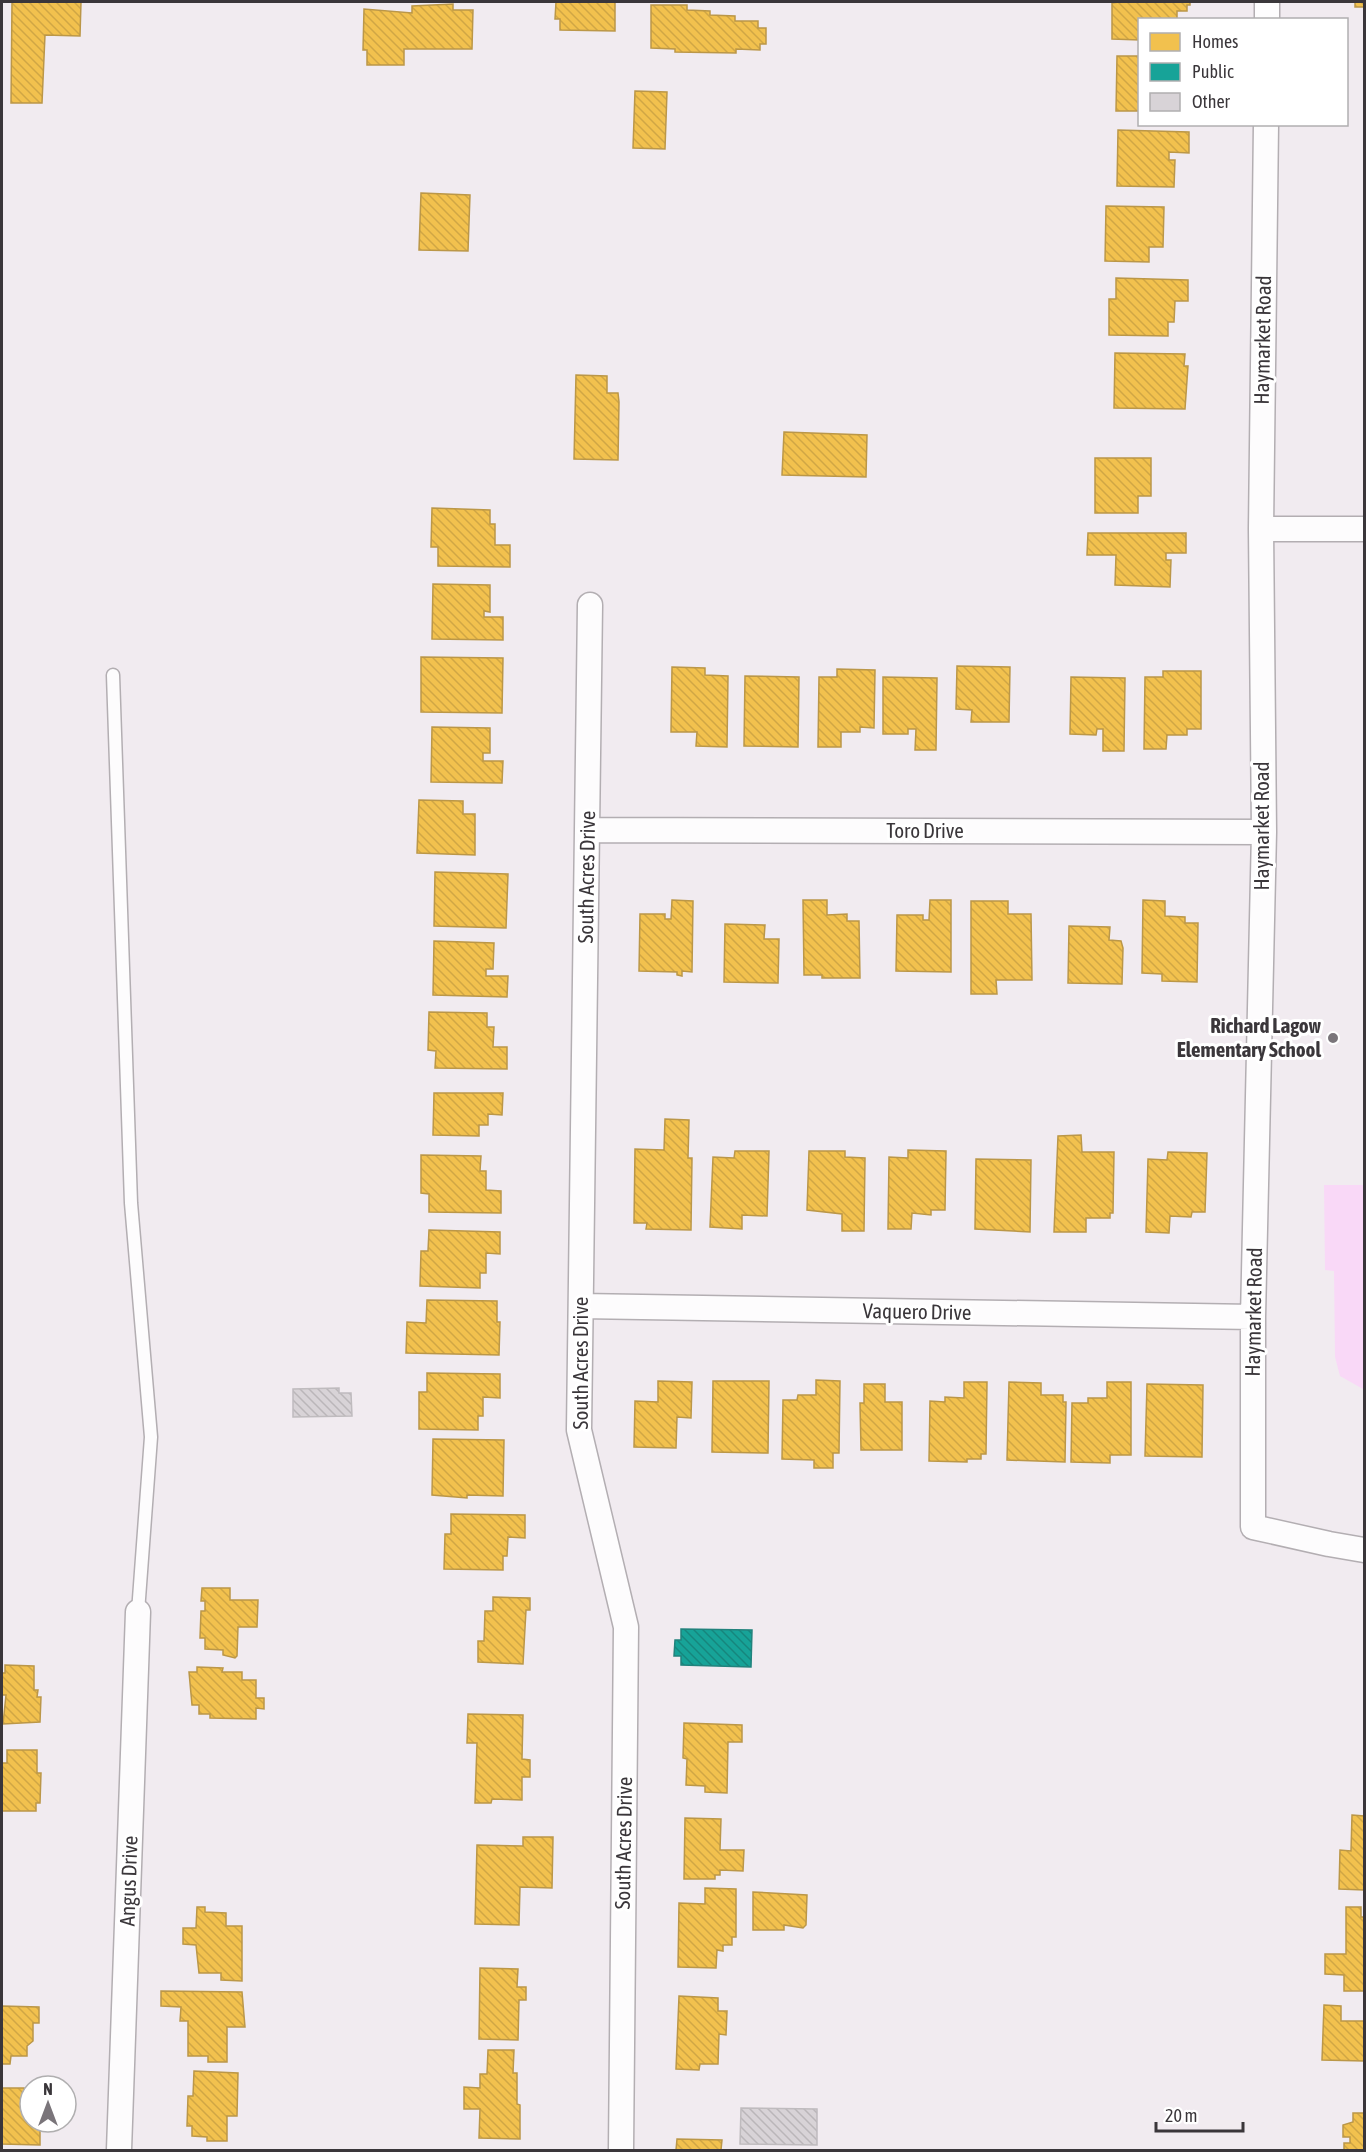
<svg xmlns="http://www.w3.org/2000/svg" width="1366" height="2152" viewBox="0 0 1366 2152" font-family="'Asap Condensed',sans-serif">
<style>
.green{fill:#f9d8f7}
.homes{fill:url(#homes-back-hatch);stroke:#bb9748;stroke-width:1.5}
.public{fill:url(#public-back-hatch);stroke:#22827c;stroke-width:1.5}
.building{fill:url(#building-back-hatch);stroke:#bfbbbe;stroke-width:1.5}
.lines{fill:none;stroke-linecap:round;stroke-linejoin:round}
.service-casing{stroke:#b3aeb2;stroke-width:15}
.minor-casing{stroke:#b3aeb2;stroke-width:27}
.service{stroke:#fdfcfd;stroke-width:12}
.minor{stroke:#fdfcfd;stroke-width:24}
.poi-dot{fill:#7a757a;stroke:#fff;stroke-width:2}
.labels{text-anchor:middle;stroke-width:6;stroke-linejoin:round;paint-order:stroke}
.street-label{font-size:21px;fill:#3a363a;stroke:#fff}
.poi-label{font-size:21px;font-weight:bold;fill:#3a363a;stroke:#fff;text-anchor:end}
</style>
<defs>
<pattern id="homes-back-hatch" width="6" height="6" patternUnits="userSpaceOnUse" patternTransform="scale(1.5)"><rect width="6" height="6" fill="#f2c14e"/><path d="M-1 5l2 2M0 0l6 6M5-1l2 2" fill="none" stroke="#d0a645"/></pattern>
<pattern id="public-back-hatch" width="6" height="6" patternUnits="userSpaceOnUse" patternTransform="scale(1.5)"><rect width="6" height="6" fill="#17a398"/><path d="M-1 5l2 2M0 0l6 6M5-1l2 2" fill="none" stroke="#16867d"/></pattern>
<pattern id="building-back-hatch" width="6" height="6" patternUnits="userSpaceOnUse" patternTransform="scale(1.5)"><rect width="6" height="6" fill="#d8d3d7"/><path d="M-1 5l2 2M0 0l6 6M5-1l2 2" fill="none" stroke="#bab6b9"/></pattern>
</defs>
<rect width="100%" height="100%" fill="#f1ebf0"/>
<path class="green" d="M1324 1185H1364L1363 1389 1340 1376 1335 1357 1334 1271 1325 1270Z"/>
<path class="homes" d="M12 2H81L80 36 45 35 42 103H11Z
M556 2H615V31L560 30V19H555Z
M1119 2H1190V5H1187V11H1177V20H1140V40L1112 39V3Z
M1355 2H1364V7H1355Z
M453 4V10H473L472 49H404V65H367V50H363L364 9 412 13V6Z
M651 5H687V10L710 11V15L735 16V21H758V28H766V44H760V50L736 49V53L675 52V49L651 48Z
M1117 56H1140V111H1116Z
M635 91 667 92 665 149 633 148Z
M1118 130 1189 132V153L1169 152V160H1175L1174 187 1117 186Z
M421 193 470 195 468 251 419 250Z
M1106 206 1164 207 1163 247H1149V262L1105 261Z
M1116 278 1188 280V301H1175L1174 322H1168V336L1109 335V299H1116Z
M1115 353 1185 354 1184 366H1188L1185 409 1114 408Z
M576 375 607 376V393H618L619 402 618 460 574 459Z
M784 432 867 435 866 477 782 475Z
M1095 458H1151V496H1138V513H1095Z
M432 508 490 510V524H495V545H510V567L438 566V547H431Z
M1088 533H1186V553H1166V560H1171L1170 587 1115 585 1116 555H1087Z
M433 584 490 585V612L484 611V617H503V640L432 639Z
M421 657 503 658 502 713 421 712Z
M957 666 1010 667 1009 722H971L972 710 956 709Z
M672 667 705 668V675L728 676 727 747 696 746 697 732H671Z
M837 669 875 670 874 728 860 727V732H841V747H818L819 677H837Z
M1163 671H1201V729H1187V735H1167L1166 749H1144L1145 677H1163Z
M745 676 799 677 798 747 744 746Z
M883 677 937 678 936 750H915L916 729H908V734H883Z
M1071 677 1125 678 1124 751H1103V729H1097L1096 735 1070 734Z
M432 727 490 728V753H483V761H503L502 783 431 782Z
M419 800 463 801V814H475V855L417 853Z
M435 872 508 874 506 928 434 926Z
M672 900 693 901 692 972 682 971V976L677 975V972L639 971 640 914H665V919H671Z
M803 900H827V915L847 914V921H859L860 978H822V975H804Z
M930 900H951V972L896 971 897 915H923V920H929Z
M1143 900 1165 901V916L1185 917V923H1198L1197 982 1162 981V974L1142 973Z
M971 901H1008V914H1031L1032 980H996L997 994H971Z
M725 924 765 925 764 939H779L778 983 724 982Z
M1069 926 1110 927 1109 940 1121 941 1123 948 1122 984 1068 983Z
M434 941 494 943 493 969H486V976H508L507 997 433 995Z
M429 1012 487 1013V1027H494L493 1047H507V1069L435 1068 436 1051 428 1050Z
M434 1093H503L502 1115 488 1114V1125H479V1136L433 1135Z
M665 1119 689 1120 688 1158H692L691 1230 646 1229 647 1223H634L635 1149 664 1150Z
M1081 1135 1082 1152H1114L1113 1213H1110V1218H1086V1232H1054L1058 1136Z
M908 1150 946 1151 945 1210H931V1215L912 1213 911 1229H888L889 1157 908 1158Z
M735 1151H769L767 1216 742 1215V1229L710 1227 713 1157 734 1158Z
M809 1151H845V1157L865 1158 864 1231H842V1214L807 1210Z
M1168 1152 1207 1153 1205 1212H1192L1191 1217 1170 1216 1169 1233 1146 1232 1148 1159 1167 1160Z
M421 1155 481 1156 480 1171H486V1190L501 1191V1213L429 1212V1194L421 1193Z
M976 1159 1031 1160 1030 1232 975 1229Z
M429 1230 500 1232V1254L486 1253V1273H480V1288L420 1286 421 1251H428Z
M427 1300 497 1301V1322H500L499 1355 406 1353 407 1322 426 1323Z
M427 1373 500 1374V1398L483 1397V1416H478V1430L419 1429V1392H427Z
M816 1380 840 1381 839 1453H833V1468H814V1460L782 1459 783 1400H797L798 1395H816Z
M658 1381 692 1382 691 1418 677 1417 676 1448 634 1447 635 1401 658 1402Z
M713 1381H769L768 1453 712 1452Z
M964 1382H987L986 1454H981V1459H967V1462L929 1461 930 1401 945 1402V1397L964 1398Z
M1009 1382 1041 1383V1395H1063V1402H1066L1065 1462 1007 1460Z
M1107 1382H1131V1455H1110V1463L1071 1462 1072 1403H1088V1398H1107Z
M864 1384H885V1402H902V1450H861L860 1403H864Z
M1147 1384 1203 1385 1202 1457 1145 1456Z
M433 1439 504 1440 503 1496 467 1495V1498L432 1495Z
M451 1514 525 1515V1538L508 1537 507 1556H503V1570L444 1569 445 1534H451Z
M202 1588H230V1600H258L257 1627H238L237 1656 235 1658 223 1655V1650L205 1649V1638H200L201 1611H205V1601H201Z
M493 1597 530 1598V1610H526L523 1664 478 1662V1641H484L485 1611H493Z
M5 1665 34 1666V1690H38L37 1697H41L40 1722 3 1724 6 1695H2V1673H5Z
M197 1667 223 1668 222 1672H242V1680H256V1698H264V1709L256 1708V1719L210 1718V1714H199V1705H192L189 1672H197Z
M468 1714 523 1715 522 1759 530 1760V1777H522V1800L492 1799 491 1803H475L477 1743H467Z
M684 1723 742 1725V1742H728L727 1793 705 1792V1786L686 1785 687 1759 683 1758Z
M7 1750H37V1773H41L40 1803H36V1811H2V1763H7Z
M1352 1815 1364 1816V1890L1339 1889 1340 1850 1351 1851Z
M685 1818 721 1819 720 1850H744L743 1871 720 1870V1875H715V1879H684Z
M523 1837H553L552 1888 520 1887 519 1925 475 1924 477 1845 523 1846Z
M705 1888 736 1889V1937H732V1945H723V1951L717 1950 716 1968 678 1967 679 1903 705 1904Z
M753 1892 807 1895 806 1925 803 1928 784 1925V1930H753Z
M197 1907H205V1912L226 1913V1926H242V1981L221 1980V1973H199L196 1945 183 1944V1928H196Z
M1346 1907H1361V1917H1364V1991H1344V1975L1325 1974V1954H1346Z
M480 1968 518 1969 517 1987H526V2000H519L518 2040 479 2039Z
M161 1991 242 1992 245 2027H227V2062H208V2056H188V2021H180L181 2007 161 2006Z
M679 1996 718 1998V2011H727L726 2035 719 2034 718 2064H700L699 2070 676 2069Z
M1324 2005 1341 2006V2021H1364V2061L1322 2060Z
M2 2006 39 2007V2023H33V2041L27 2046V2056H11L10 2064H2Z
M488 2050H514L513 2073H517V2104L520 2105V2139L479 2138 480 2109H464V2087L480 2088V2074H487Z
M194 2071 238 2073 237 2116H227V2141H207V2137L192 2136V2126H187L188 2096H193Z
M2 2088H24L25 2098H29L30 2122H40V2145L2 2144Z
M1353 2113H1364V2150H1344V2143H1350V2137H1343V2125L1353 2122Z
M677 2139 722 2140 721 2150H676Z"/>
<path class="public" d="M681 1629 752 1630 751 1667 681 1665V1656H674L675 1640H681Z"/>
<path class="building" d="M339 1388V1393H351L352 1416 293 1417V1389Z
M741 2108 817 2109V2145L740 2144Z"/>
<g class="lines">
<defs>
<path id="service" d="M113 675 131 1203 151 1437 138 1612"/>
<path id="minor" d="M1267 20V2
M1266 124 1261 529 1264 832 1253 1317V1527L1329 1544 1364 1550
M1261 529H1364
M590 605 579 1430 626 1627 621 2150
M587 830 1264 832
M581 1306 1253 1317
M119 2150 138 1612"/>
</defs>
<use href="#service" class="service-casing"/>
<use href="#minor" class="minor-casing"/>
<use href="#service" class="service"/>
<use href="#minor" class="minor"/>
</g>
<circle class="poi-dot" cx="1333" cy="1038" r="6"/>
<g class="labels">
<g class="street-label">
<text transform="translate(1263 340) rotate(-89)" y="7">Haymarket Road</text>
<text transform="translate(1262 826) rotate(-90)" y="7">Haymarket Road</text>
<text x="925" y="838">Toro Drive</text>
<text transform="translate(587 877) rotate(-89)" y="7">South Acres Drive</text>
<text transform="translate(917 1312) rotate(1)" y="7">Vaquero Drive</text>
<text transform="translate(1254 1312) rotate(-89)" y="7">Haymarket Road</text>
<text transform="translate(581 1363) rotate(-90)" y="7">South Acres Drive</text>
<text transform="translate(624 1843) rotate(-89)" y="7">South Acres Drive</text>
<text transform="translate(129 1881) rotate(-88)" y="7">Angus Drive</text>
</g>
<g class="poi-label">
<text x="1321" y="1033">Richard Lagow<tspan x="1321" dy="24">Elementary School</tspan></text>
</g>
</g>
<rect width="1366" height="2152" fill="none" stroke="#3a363a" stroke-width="6"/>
<rect x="1138" y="18" width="210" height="108" fill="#ffffff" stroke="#b0afb0" stroke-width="1.5"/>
<rect x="1150" y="33" width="30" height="18" fill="#f2c14e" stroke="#b0afb0" stroke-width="1.5"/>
<text x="1192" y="48" font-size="18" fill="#3a363a">Homes</text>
<rect x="1150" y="63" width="30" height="18" fill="#17a398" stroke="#b0afb0" stroke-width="1.5"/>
<text x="1192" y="78" font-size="18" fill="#3a363a">Public</text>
<rect x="1150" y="93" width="30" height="18" fill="#d8d3d7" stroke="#b0afb0" stroke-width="1.5"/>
<text x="1192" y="108" font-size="18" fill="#3a363a">Other</text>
<g transform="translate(48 2104)"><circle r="28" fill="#ffffff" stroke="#b0afb0" stroke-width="1.5"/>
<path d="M0-4.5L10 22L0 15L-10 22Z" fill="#7a757a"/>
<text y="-9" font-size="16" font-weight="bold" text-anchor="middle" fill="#3a363a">N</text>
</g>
<path d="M1156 2122v9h87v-9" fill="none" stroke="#3a363a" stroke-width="3"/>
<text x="1165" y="2122" font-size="18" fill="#3a363a" stroke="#ffffff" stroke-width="4.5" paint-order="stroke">20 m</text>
</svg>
